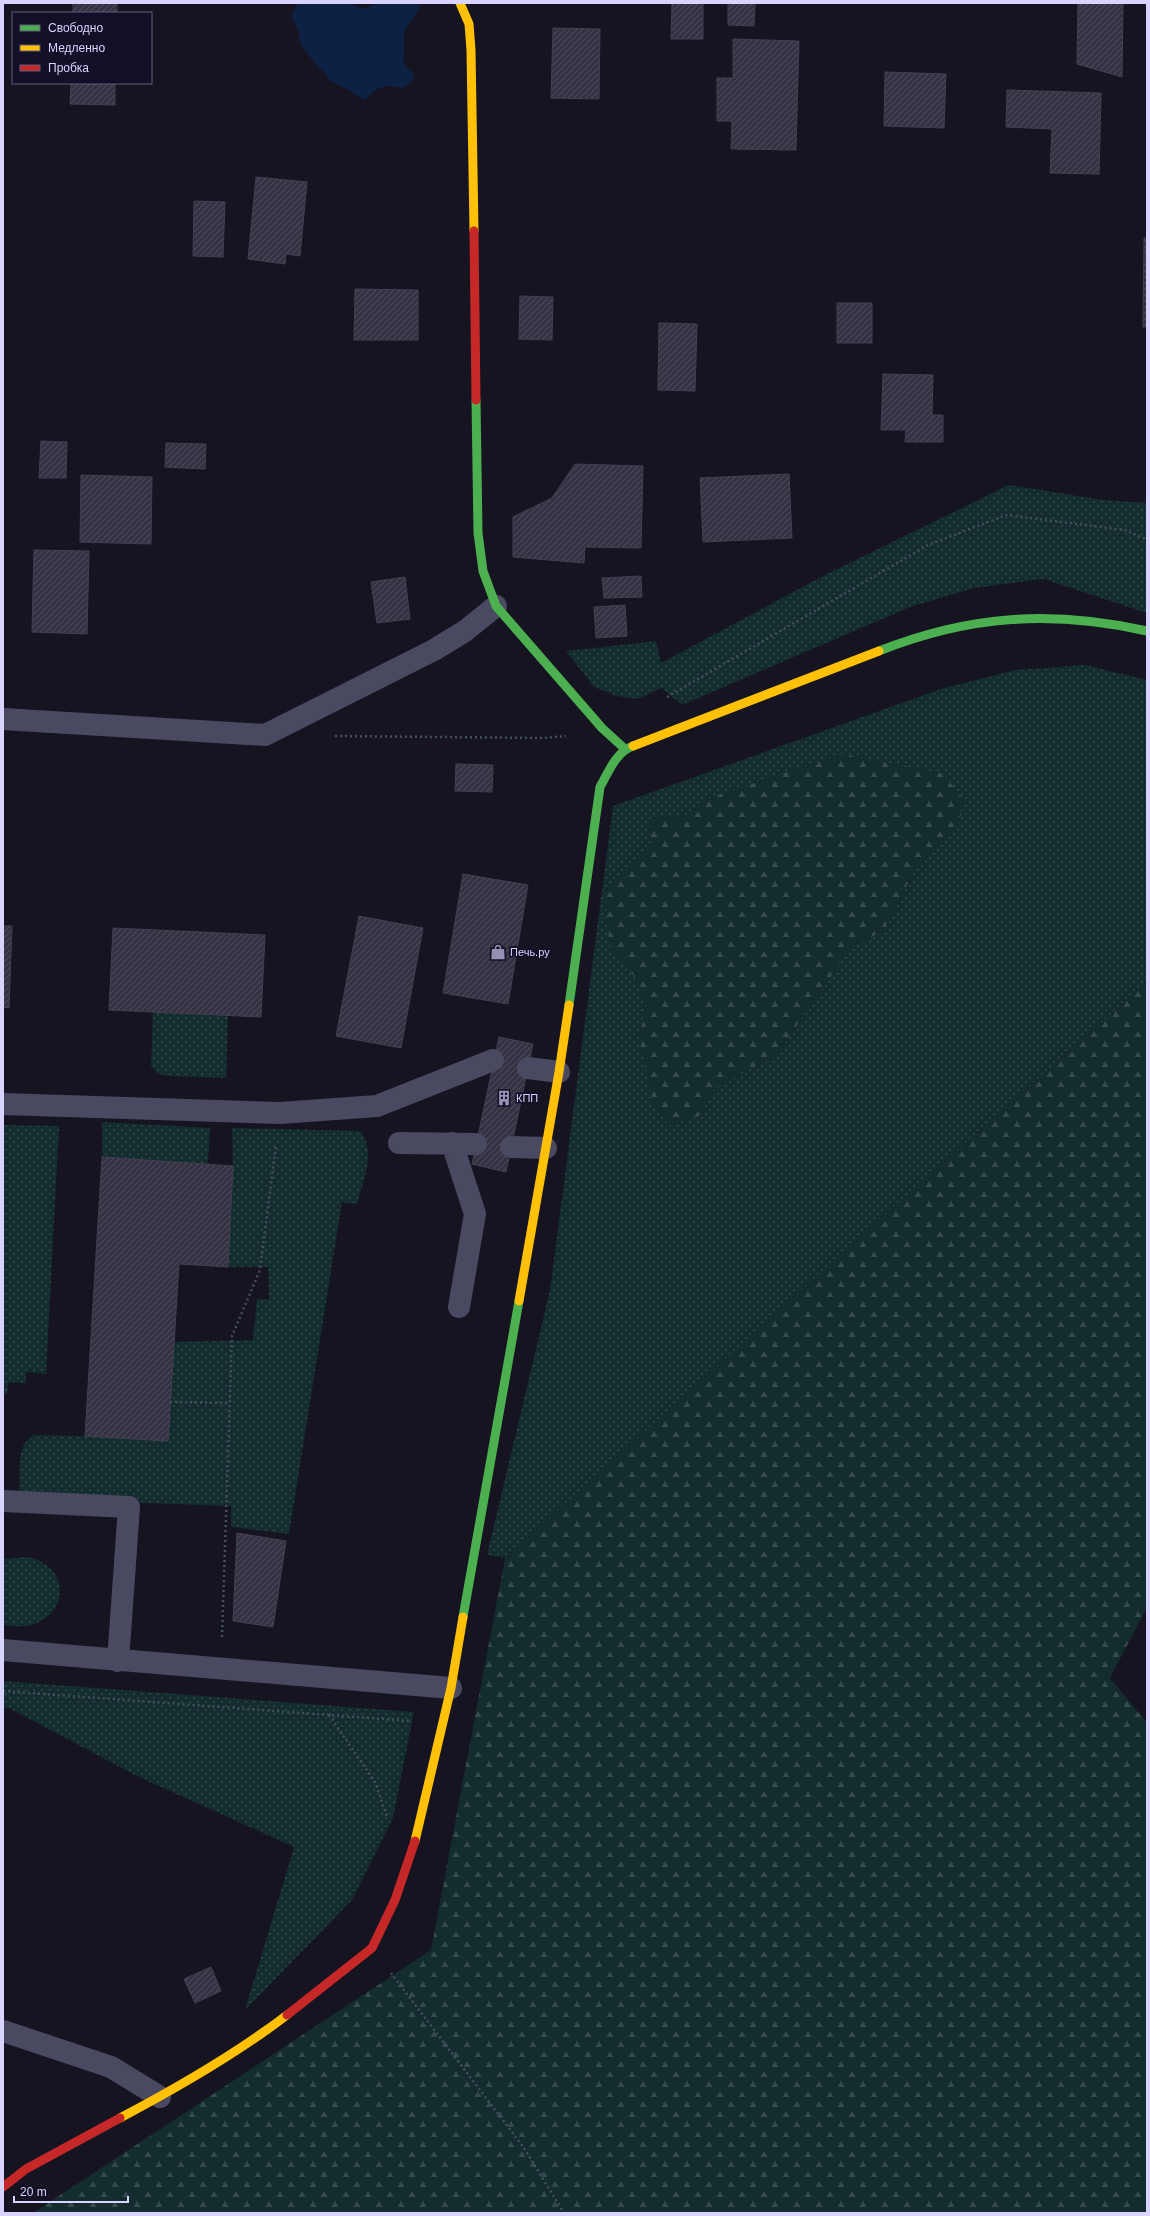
<svg xmlns="http://www.w3.org/2000/svg" width="1150" height="2216" viewBox="0 0 1150 2216" font-family="Arial,sans-serif">
<style>
.grass{fill:url(#grass-dots);fill-rule:evenodd}
.forest{fill:url(#forest-firs)}
.water{fill:#0d2144}
.building{fill:url(#building-hatch);stroke:#433f54}
.lines{fill:none;stroke-linecap:round;stroke-linejoin:round}
.path{stroke:#44505f;stroke-width:2.5;stroke-dasharray:2 3;stroke-linecap:butt}
.lane{stroke:#4a4962;stroke-width:22}
.fast{stroke:#4caf50;stroke-width:9}
.slow{stroke:#ffc107;stroke-width:9}
.jam{stroke:#c62828;stroke-width:9}
.labels{text-anchor:middle;stroke-width:3.5;stroke-linejoin:round;paint-order:stroke}
.poi-label{font-size:11px;fill:#d9d4ff;stroke:#130f26;text-anchor:start}
</style>
<defs>
<pattern id="grass-dots" width="8" height="8" patternUnits="userSpaceOnUse"><rect width="8" height="8" fill="#132c2d"/><path d="M2 2h.1M6 6h.1" fill="none" stroke="#354a4c" stroke-width="1.8" stroke-linecap="round"/></pattern>
<pattern id="forest-firs" width="22" height="20" patternUnits="userSpaceOnUse"><rect width="22" height="20" fill="#132c2d"/><path d="M5 1l3.5 6h-7zM16 11l3.5 6h-7z" fill="#354a4c"/></pattern>
<pattern id="building-hatch" width="6" height="6" patternUnits="userSpaceOnUse"><rect width="6" height="6" fill="#343243"/><path d="M-1 1l2-2M0 6l6-6M5 7l2-2" fill="none" stroke="#514f5f"/></pattern>
</defs>
<rect width="100%" height="100%" fill="#161421"/>
<path class="grass" d="M1009 485 1103 500 1147 503V613L1044 579 974 588 910 607 682 705 662 688 638 699 617 696 594 687 566 651 656 641 661 663 825 575Z
M1085 665 1147 680V982L900 1201 505 1558 487 1555 550 1290 613 806 941 689 1015 670ZM712 797 960 820 914 871 884 931 852 946 776 1056 717 1086 699 1116 639 1037 646 1007 606 890 651 843 650 819 685 816Z
M153 1012 228 1016 226 1078 167 1076 157 1073 151 1066Z
M102 1122 210 1128 208 1164 102 1157Z
M3 1125 59 1126 46 1374 26 1372V1383L9 1382 7 1394H3Z
M232 1128 360 1131C377 1153 363 1180 357 1204L342 1202 289 1534 231 1527V1506L30 1499 19 1493 20 1457 24 1444 33 1435 85 1436 174 1342 253 1340 257 1299H269L268 1267H228L233 1166Z
M26 1557C65 1563 73 1606 37 1623 27 1628 13 1626 3 1625V1559Z
M3 1681 414 1712 393 1818 352 1900 245 2010 294 1847 137 1776 9 1708H3Z"/>
<path class="forest" d="M841 754 942 773 964 799 960 820 914 871 884 931 852 946 776 1056 717 1086 699 1116 668 1126 652 1100 639 1037 646 1007 635 977 612 953 606 923V890L651 843 650 819 685 816 712 797Z
M1147 982V1607L1110 1678 1147 1723V2213H33L431 1950 505 1558 900 1201Z"/>
<path class="water" d="M298 3H346L365 9C376 0 405 3 420 3 419 16 408 21 405 31 403 41 405 53 403 63L415 76 412 82 403 88C383 83 378 87 364 100L347 89 332 82 314 62 301 45 298 29 291 16Z"/>
<path class="building" d="M73 3H117V13H73Z
M672 3H703V39H671Z
M728 3H755L754 26 728 25Z
M1078 3H1123L1122 77 1077 64Z
M553 28 600 29 599 99 551 98Z
M733 39 799 41 796 150 731 149 732 121H717V78H733Z
M885 72 946 74 944 128 884 126Z
M71 83H115V105L70 104Z
M1007 90 1101 93 1099 174 1050 173 1052 129 1006 127Z
M256 177 307 182 300 256 286 254 285 264 248 259Z
M194 201 225 202 223 257 193 256Z
M1144 238H1147V327H1143Z
M355 289 418 290V340H354Z
M520 296 553 297 552 340 519 339Z
M837 303H872V343H837Z
M659 323 697 324 695 391 658 390Z
M883 374 933 375 932 415H943V442H905L906 430H881Z
M41 441 67 442 66 478H39Z
M166 443 206 444 205 469 165 467Z
M575 464 643 466 641 548 585 547 584 563 513 557V517L552 498Z
M789 474 792 538 703 542 700 478Z
M81 475 152 477 151 544 80 542Z
M34 550 89 551 87 634 32 632Z
M641 576 642 597 604 598 602 578Z
M405 577 410 619 377 623 371 582Z
M625 605 627 636 596 638 594 607Z
M456 764 493 765 492 792 455 791Z
M463 874 528 885 508 1004 443 993Z
M359 916 423 928 401 1048 336 1036Z
M3 926H12L9 1008 3 1007Z
M113 928 265 935 261 1017 109 1010Z
M499 1037 533 1044 506 1172 472 1164Z
M102 1157 233 1166 228 1267 179 1264 168 1441 85 1436Z
M237 1533 286 1541 273 1627 233 1621Z
M211 1967 221 1991 195 2003 184 1979Z"/>
<g class="lines">
<path class="path" d="M667 697 928 545 1006 515 1125 530 1147 540
M335 736 545 738 566 736
M170 1402 230 1403
M222 1637 232 1336 260 1270 276 1145
M3 1691 411 1721
M329 1715 375 1782 387 1817
M391 1973 524 2148 564 2213"/>
<path class="lane" d="M3 719 265 735 434 650 465 631 496 606
M528 1068 559 1072
M3 1104 280 1113 377 1106 493 1060
M399 1143 476 1144
M452 1143 475 1214 459 1307
M511 1147 546 1148
M3 1501 129 1507 118 1661
M3 1650 451 1688
M3 2031 111 2067 160 2097"/>
<path class="fast" d="M476 400 478 533 483 571 496 606 602 728 625 749
M879 651C970 615 1051 610 1147 631
M569 1005 600 787C609 771 616 752 633 746
M463 1617 519 1301"/>
<path class="slow" d="M460 3 469 24 471 50 474 231
M633 746 879 651
M519 1301 559 1072 569 1005
M415 1841 451 1688 463 1617
M120 2118C177 2088 236 2054 287 2015"/>
<path class="jam" d="M474 231 476 400
M287 2015 372 1948 395 1900 415 1841
M3 2187 26 2169 120 2118"/>
</g>
<defs>
<symbol id="shop-bare" viewBox="-9 -9 18 18"><path d="M-5-2.5h2.3a2.7 3.5 0 0 1 5.4 0H5L5.5 6h-11ZM-1.5-2.5h3a1.5 2.3 0 0 0-3 0Z" fill="#9591b1" stroke="#130f26" stroke-width="2.5" paint-order="stroke"/></symbol>
<symbol id="building-bare" viewBox="-9 -9 18 18"><path d="M-4-6H4V6H1V3H-1V6H-4ZM-2.5-4.3h1.7v1.8h-1.7ZM.8-4.3h1.7v1.8H.8ZM-2.5-1h1.7V.8h-1.7ZM.8-1h1.7V.8H.8Z" fill="#9591b1" stroke="#130f26" stroke-width="2.5" paint-order="stroke"/></symbol>
</defs>
<g fill-rule="evenodd">
<use href="#shop-bare" x="487" y="941" width="22" height="22"/>
<use href="#building-bare" x="493" y="1087" width="22" height="22"/>
</g>
<g class="labels">
<g class="poi-label">
<text x="510" y="956">Печь.ру</text>
<text x="516" y="1102">КПП</text>
</g>
</g>
<rect width="1150" height="2216" fill="none" stroke="#d9d4ff" stroke-width="8"/>
<rect x="12" y="12" width="140" height="72" fill="#130f26" stroke="#625e7d"/>
<rect x="20" y="25" width="20" height="6" fill="#4caf50" stroke="#625e7d"/>
<text x="48" y="32" font-size="12" fill="#d9d4ff">Свободно</text>
<rect x="20" y="45" width="20" height="6" fill="#ffc107" stroke="#625e7d"/>
<text x="48" y="52" font-size="12" fill="#d9d4ff">Медленно</text>
<rect x="20" y="65" width="20" height="6" fill="#c62828" stroke="#625e7d"/>
<text x="48" y="72" font-size="12" fill="#d9d4ff">Пробка</text>
<path d="M14 2196v6h114v-6" fill="none" stroke="#d9d4ff" stroke-width="2"/>
<text x="20" y="2196" font-size="12" fill="#d9d4ff" stroke="#130f26" stroke-width="3" paint-order="stroke">20 m</text>
</svg>
